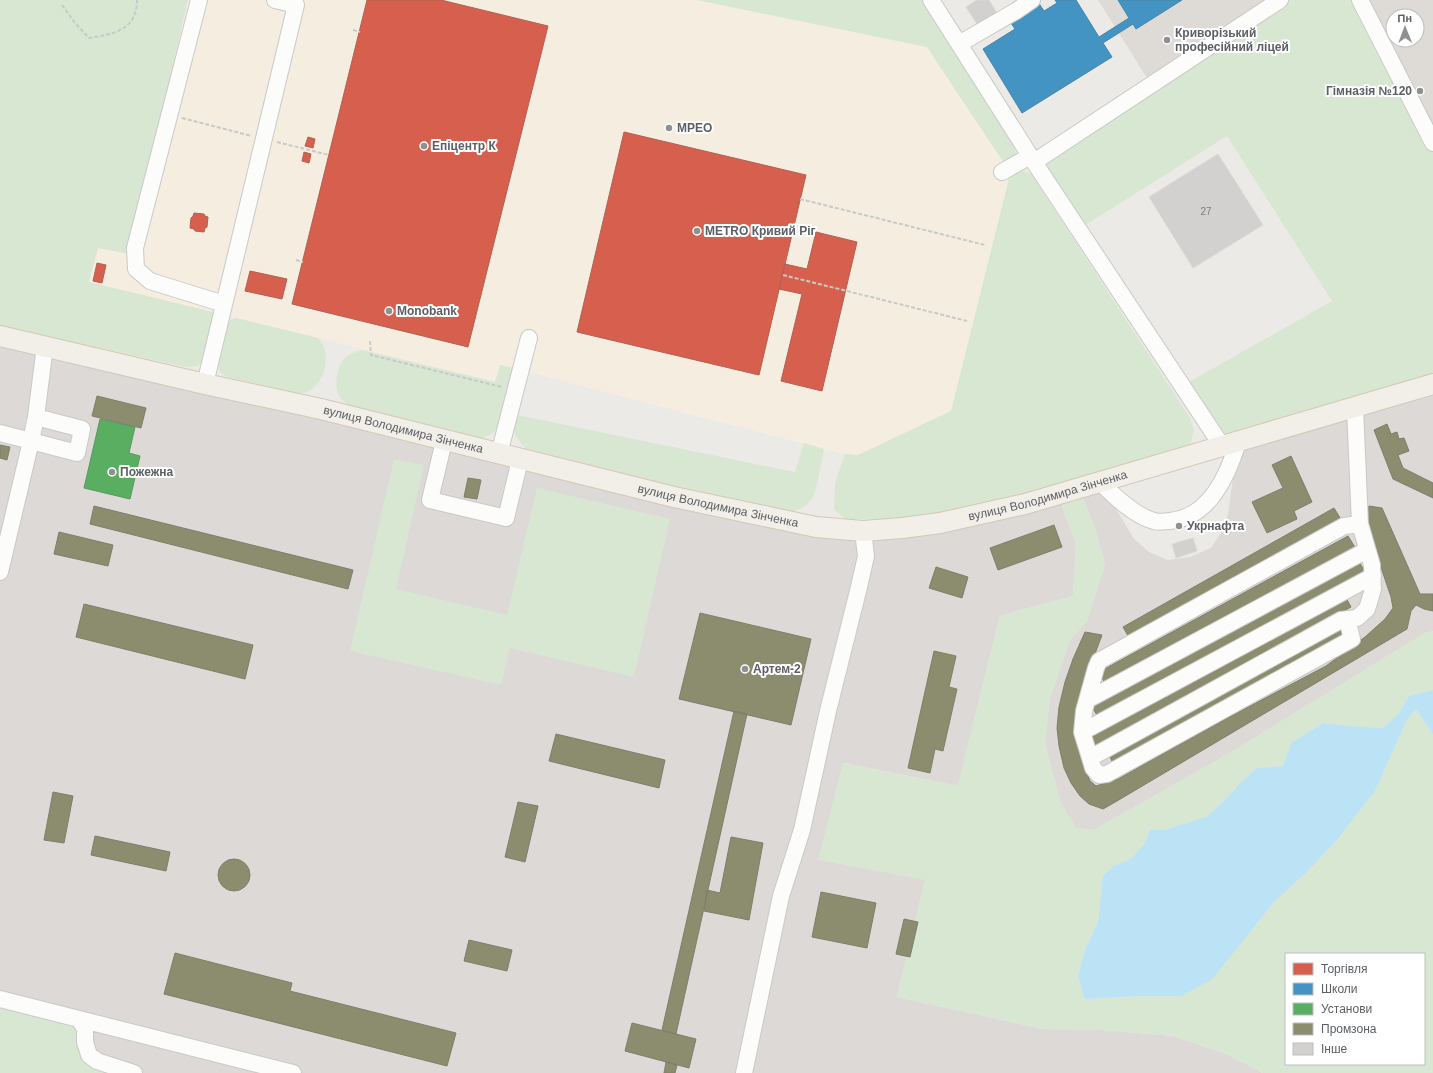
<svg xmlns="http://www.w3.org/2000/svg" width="1433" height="1073" viewBox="0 0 1433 1073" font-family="Helvetica,sans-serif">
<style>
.commercial{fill:#f5eee0}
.industrial{fill:#dcd9d6}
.education{fill:#dedad6;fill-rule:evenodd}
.green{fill:#d7e7d2;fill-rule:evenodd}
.water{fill:#bce3f5}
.shops{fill:#d6604d;stroke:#b16054}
.schools{fill:#4393c3;stroke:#4a84a6}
.public{fill:#5aae61;stroke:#5b9762}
.industry{fill:#8c8c6e;stroke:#7e7f6b}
.building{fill:#d3d1cf;stroke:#dbd9d6}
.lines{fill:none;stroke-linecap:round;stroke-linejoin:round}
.minor-casing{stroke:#c8c9c8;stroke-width:18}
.major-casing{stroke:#d3c7b5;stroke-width:22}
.path{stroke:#c6cbc8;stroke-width:2;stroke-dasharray:4 2;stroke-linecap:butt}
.minor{stroke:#fcfcfb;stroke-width:16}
.major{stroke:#f2efe8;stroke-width:20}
.poi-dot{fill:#8e9092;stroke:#fff;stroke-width:1.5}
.labels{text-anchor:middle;stroke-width:4;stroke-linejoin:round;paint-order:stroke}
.number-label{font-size:10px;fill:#7b7e80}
.poi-label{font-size:12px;font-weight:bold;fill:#5c6064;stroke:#fff;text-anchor:start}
.street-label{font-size:12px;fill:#5c6064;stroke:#fff}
</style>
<rect width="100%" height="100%" fill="#eceae6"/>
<path class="commercial" d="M188 0H697L927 47 1012 175 1112 334 858 455 845 454 824 449 501 365 496 382 89 282 98 247 129 254Z"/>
<path class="industrial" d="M0 336 863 531 1058 495 1076 544 1073 596 1000 616 958 786 844 763 925 880 897 997 1043 1029 1103 1030 1173 1036 1226 1054 1256 1069 1262 1073H134L0 999Z
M1433 385V631L1425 633 1233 751 1094 830 1076 828 1060 801 1045 743 1050 698 1070 640 1087 621 1105 564 1095 528 1079 488 1100 482 1134 539 1149 552 1168 560 1190 557 1211 548 1221 533 1228 514 1238 442Z"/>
<path class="education" d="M1098 0H1273L1149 81Z
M1360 0H1433V143ZM1393 16H1417V40H1393Z"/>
<path class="green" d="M0 0H188L129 254 98 248 89 282 213 312 214 320 202 362 197 366 186 367 0 326Z
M697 0H923L1015 145 1016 155 1004 163 927 47Z
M1280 0H1360L1433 143V384L1222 446 1182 386 1332 301 1227 136 1079 229 1034 162Z
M1020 170 1031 174 1190 418 1194 430 1190 445 1025 496 939 514 903 519H845L834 509 835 483 845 454 858 455 951 411 1009 178Z
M237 318 318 338C333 352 325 385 306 392 303 393 299 393 297 393L227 377 220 372 217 362 227 324 230 320Z
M362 350 495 382 500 365 514 368 501 424 493 433 483 438 471 437 351 407C348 404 344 402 341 399 333 389 336 371 343 360 347 354 355 352 362 350Z
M517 415 795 472 804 443 824 449C821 462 818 490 811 500 806 507 798 510 790 513L635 480 575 461 530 452 523 446 515 435 514 425Z
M394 459 424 465 396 589 507 615 537 488 670 519 634 677 510 648 501 685 350 651Z
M1079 488 1095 528 1105 564 1087 621 1070 640 1050 698 1045 743 1060 801 1076 828 1094 830 1233 751 1425 633 1433 631V690L1409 696 1399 713 1383 728 1349 726 1323 723 1291 743 1283 766 1257 768 1241 782 1224 801 1206 817 1164 830 1150 829 1145 843 1131 859 1114 866 1103 875 1098 922 1084 952 1078 977 1085 999 1144 996 1243 941 1275 901 1306 873 1337 840 1375 791 1407 720 1416 709 1433 735V1073H1262L1256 1069 1226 1054 1173 1036 1103 1030 1043 1029 897 997 925 880 818 860 843 763 958 786 1000 616 1073 596 1076 544 1058 495ZM1286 954H1424V1064H1286Z
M0 999 79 1019 89 1055 134 1073H0Z"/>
<path class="water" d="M1433 690V735L1416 709 1407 720 1375 791 1337 840 1306 873 1275 901 1243 941 1212 979 1182 996H1144L1085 999 1078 977 1084 952 1098 922 1103 875 1114 866 1131 859 1145 843 1150 829 1164 830 1206 817 1224 801 1241 782 1257 768 1283 766 1291 743 1323 723 1349 726 1383 728 1399 713 1409 696Z"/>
<path class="shops" d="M367 0H441L548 26 468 347 292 304Z
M624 132 806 175 759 375 577 332Z
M308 137 315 139 313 148 305 146Z
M304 152 311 154 309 163 302 161Z
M194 213 204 214 205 216 208 217 207 227 205 228 204 232 195 231 194 229 190 228 191 218 193 216Z
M816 232 857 242 822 391 781 381 802 294 779 289 785 264 807 269Z
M97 263 106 265 102 283 93 281Z
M250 271 287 279 282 299 245 291Z"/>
<path class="schools" d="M1055 0H1076L1099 37 1129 18 1118 0H1182L1136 29 1133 24 1103 43 1112 57 1022 113 983 49 1015 29 1009 20 1038 2 1044 11 1057 3Z"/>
<path class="public" d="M100 419 135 427 129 453 140 456 130 499 84 488Z"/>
<path class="industry" d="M97 396 146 408 141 428 92 416Z
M1387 424 1391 434 1397 432 1399 439 1404 438 1409 451 1398 455 1403 468 1433 483V498L1393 479 1374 430Z
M0 445 10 447 7 460 0 458Z
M1291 456 1312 502 1294 511 1297 519 1267 533 1252 502 1283 488 1272 465Z
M468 478 481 480 477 499 464 497Z
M94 506 353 570 348 589 90 524Z
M1369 506 1382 508 1420 594H1433V611L1424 609 1416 605 1411 611 1407 629 1117 801 1103 809 1089 804 1080 796 1071 783 1064 768 1059 746 1057 728 1059 707 1065 682 1073 659 1085 632 1102 635 1087 675 1077 731 1078 748 1084 766 1090 781 1096 786 1118 779 1220 722 1326 666 1365 637 1385 619 1393 608 1391 597 1365 520Z
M1334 508 1342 521 1131 641 1123 627Z
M1054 525 1062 547 998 570 990 548Z
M59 532 113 545 108 566 54 554Z
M1348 536 1356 549 1106 685 1099 672Z
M1358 560 1365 572 1098 717 1091 705Z
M936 567 968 577 962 598 929 588Z
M1345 596 1351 607 1094 748 1088 737Z
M84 604 253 645 245 679 76 637Z
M700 613 811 639 791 725 679 699Z
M1340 628 1346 639 1114 765 1108 753Z
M934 651 956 656 949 687 957 689 943 751 935 749 930 773 908 768Z
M734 711 747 714 676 1034 662 1030Z
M556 734 665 760 659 788 549 761Z
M53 792 73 796 64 843 44 840Z
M518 802 538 806 525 862 505 857Z
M95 836 170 852 166 871 91 855Z
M731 837 763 843 749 920 704 911 707 890 720 893Z
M218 875a16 16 0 1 1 32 0a16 16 0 1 1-32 0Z
M821 892 876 903 867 948 812 937Z
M904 919 918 922 910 957 896 954Z
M469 940 512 950 507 971 464 961Z
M175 953 292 983 290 991 456 1033 447 1066 164 994Z
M632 1023 696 1039 689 1068 625 1051Z
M666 1062 677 1065 675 1073H664Z"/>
<path class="building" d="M977 0H989L998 15 979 27 966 7Z
M1218 154 1263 225 1193 268 1149 197Z
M1193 538 1197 551 1176 558 1172 544Z"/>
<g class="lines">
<defs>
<path id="minor" d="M199 0 135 248 136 269 150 281 224 304
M931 0 1034 162 1222 446
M1360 0 1433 143
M959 44 1016 11 1032 0
M1034 162 1280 0
M1002 172 1030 156
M205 384 296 5 275 0
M0 433 77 453 82 429 36 417
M444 441 430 500 506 518 520 460
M499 454 529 338
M1100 482C1114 496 1135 516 1154 521 1159 523 1165 521 1170 521 1210 517 1228 475 1238 442
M0 572 31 441 36 417 45 346
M1347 619 1352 639 1107 774 1099 775 1093 768 1090 758 1341 620 1357 618 1367 609 1373 589 1372 565 1360 524 1355 407
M1089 699 1367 550
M1082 732 1373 576
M1090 758 1082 732 1084 711 1096 668 1099 661 1344 526 1360 524
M0 999 79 1019 85 1029V1042L89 1055 97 1061 134 1073
M79 1019 293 1073
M744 1073 781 896 802 830 828 711 859 587 866 556 863 531"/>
<g id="major">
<path id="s1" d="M0 336 205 384 321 409 674 497 816 527 863 531 902 528 940 523 1025 504 1433 384"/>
</g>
</defs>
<use href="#minor" class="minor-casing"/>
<use href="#major" class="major-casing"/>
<path class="path" d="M62 5 75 23 89 38C114 34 137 30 137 0
M353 30 360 32
M182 118 252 136
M277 142 329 155
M800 199 985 245
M296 260 303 262
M783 275 967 321
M370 341 371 355 502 387"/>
<use href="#minor" class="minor"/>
<use href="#major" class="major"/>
</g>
<g class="poi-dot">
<circle cx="1167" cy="40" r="4"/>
<circle cx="1420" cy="91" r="4"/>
<circle cx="669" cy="128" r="4"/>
<circle cx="424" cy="146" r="4"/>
<circle cx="697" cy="231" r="4"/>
<circle cx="389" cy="311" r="4"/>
<circle cx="112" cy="472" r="4"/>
<circle cx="1179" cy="526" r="4"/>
<circle cx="745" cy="669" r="4"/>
</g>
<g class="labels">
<g class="number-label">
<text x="1206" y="215">27</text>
</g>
<g class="poi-label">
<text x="1175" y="37">Криворізький<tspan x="1175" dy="14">професійний ліцей</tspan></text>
<text x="1412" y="95" text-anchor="end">Гімназія №120</text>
<text x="677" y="132">МРЕО</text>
<text x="432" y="150">Епіцентр К</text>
<text x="705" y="235">METRO Кривий Ріг</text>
<text x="397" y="315">Monobank</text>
<text x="120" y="476">Пожежна</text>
<text x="1187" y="530">Укрнафта</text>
<text x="753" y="673">Артем-2</text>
</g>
<g class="street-label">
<text dy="4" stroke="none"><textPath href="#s1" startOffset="414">вулиця Володимира Зінченка</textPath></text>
<text dy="4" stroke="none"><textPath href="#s1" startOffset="1074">вулиця Володимира Зінченка</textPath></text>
<text dy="4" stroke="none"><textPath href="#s1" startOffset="738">вулиця Володимира Зінченка</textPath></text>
</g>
</g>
<rect x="1285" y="953" width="140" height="112" fill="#ffffff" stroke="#bebfc1"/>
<rect x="1293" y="963" width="20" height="12" fill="#d6604d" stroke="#bebfc1"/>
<text x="1321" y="973" font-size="12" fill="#5c6064">Торгівля</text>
<rect x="1293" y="983" width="20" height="12" fill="#4393c3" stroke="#bebfc1"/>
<text x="1321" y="993" font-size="12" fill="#5c6064">Школи</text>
<rect x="1293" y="1003" width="20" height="12" fill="#5aae61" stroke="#bebfc1"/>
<text x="1321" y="1013" font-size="12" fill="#5c6064">Установи</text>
<rect x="1293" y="1023" width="20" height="12" fill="#8c8c6e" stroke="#bebfc1"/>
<text x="1321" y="1033" font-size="12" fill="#5c6064">Промзона</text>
<rect x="1293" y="1043" width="20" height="12" fill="#d3d1cf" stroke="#bebfc1"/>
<text x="1321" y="1053" font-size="12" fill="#5c6064">Інше</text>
<g transform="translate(1405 28) rotate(359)"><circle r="19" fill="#ffffff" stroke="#bebfc1"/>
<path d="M0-3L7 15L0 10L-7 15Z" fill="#8e9092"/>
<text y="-6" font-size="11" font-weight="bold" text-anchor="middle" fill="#5c6064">Пн</text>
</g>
</svg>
